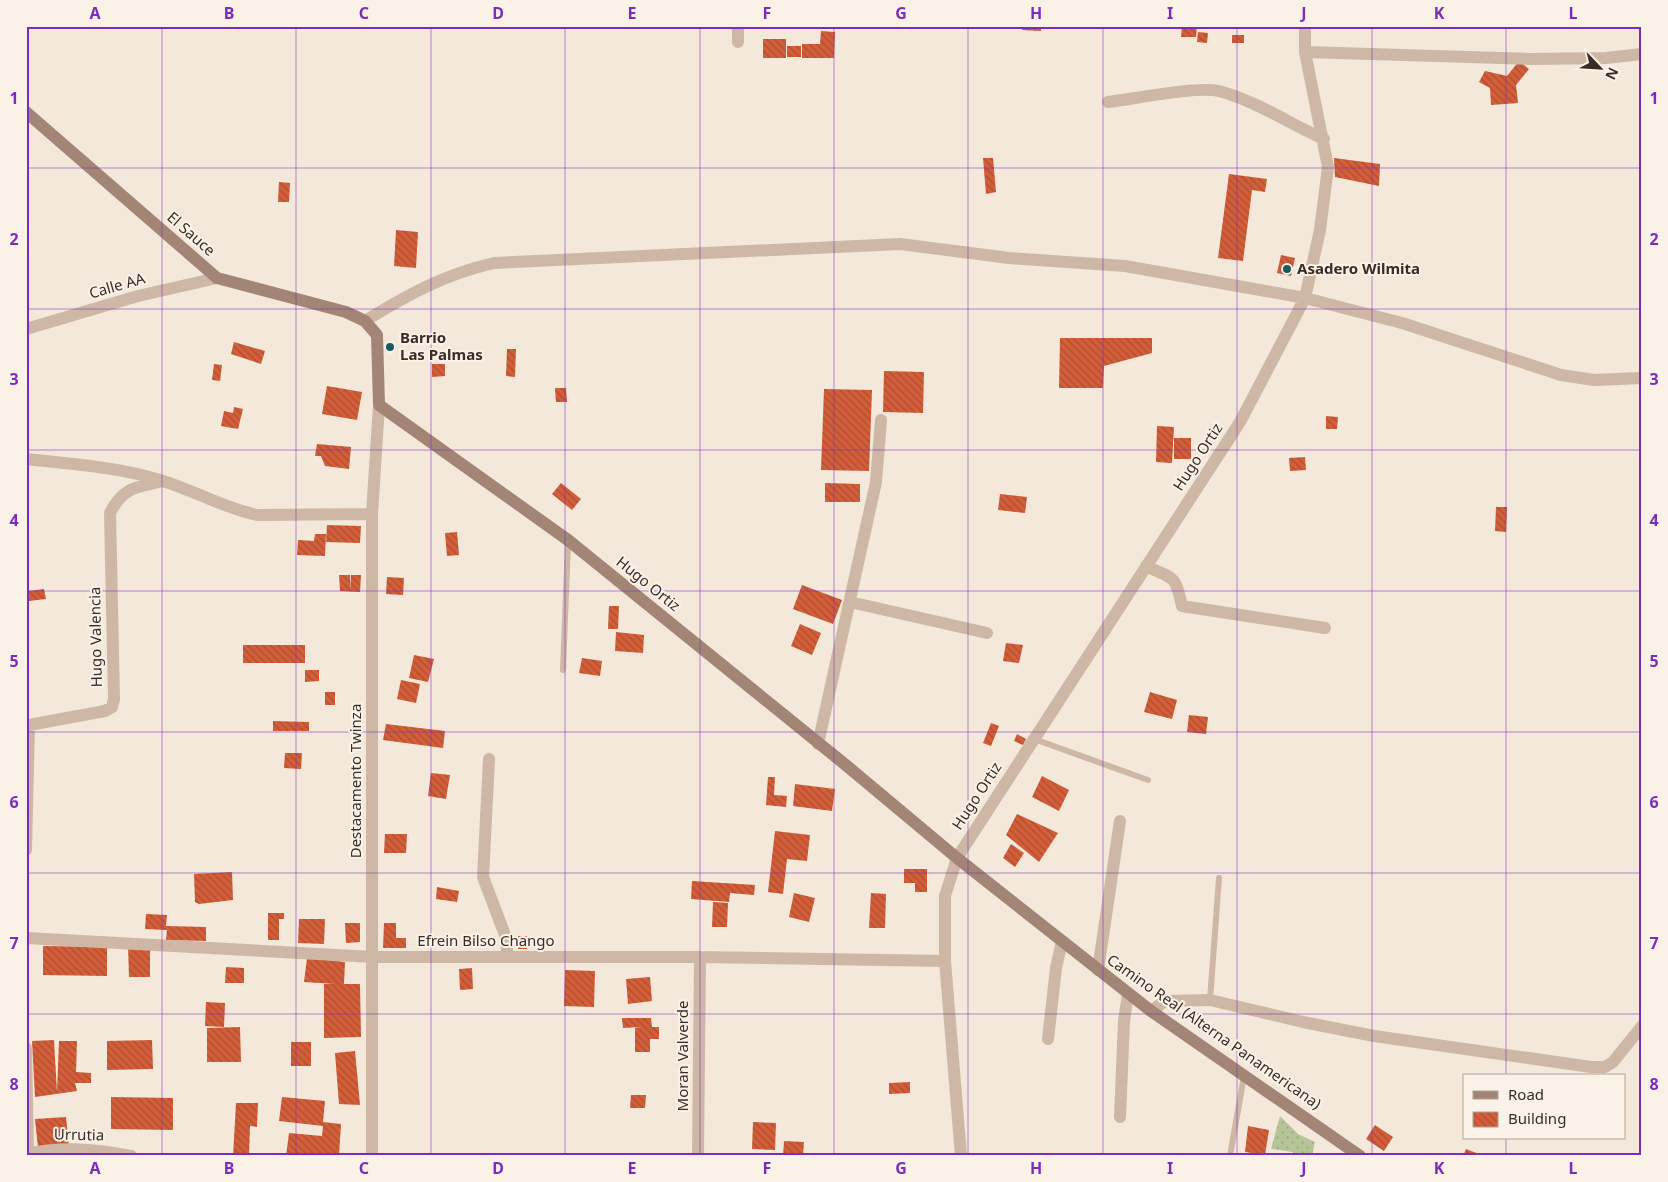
<svg xmlns="http://www.w3.org/2000/svg" width="1668" height="1182" viewBox="0 0 1668 1182" font-family="'Noto Sans',sans-serif">
<style>
.green{fill:url(#green-dots)}
.building{fill:url(#building-back-hatch)}
.lines{fill:none;stroke-linecap:round;stroke-linejoin:round}
.lane{stroke:#ceb7a4;stroke-width:6}
.street{stroke:#ceb7a4;stroke-width:12}
.secondary{stroke:#a28575;stroke-width:12}
.grid{fill:none;stroke:#7b2cbf;stroke-width:1;stroke-opacity:0.55}
.poi-dot{fill:#175a5f;stroke:#fbf2e7;stroke-width:2}
.labels{text-anchor:middle;stroke-width:4;stroke-linejoin:round;paint-order:stroke}
.street-label{font-size:15px;fill:#382c27;stroke:#fbf2e7}
.poi-label{font-size:15px;font-weight:bold;fill:#382c27;stroke:#fbf2e7;text-anchor:start}
.neatline{fill:none;stroke:#7b2cbf;stroke-width:2}
.grid-label{font-size:16px;text-anchor:middle;font-weight:bold;fill:#7b2cbf}
</style>
<defs>
<pattern id="green-dots" width="8" height="8" patternUnits="userSpaceOnUse" patternTransform="scale(1.25)"><rect width="8" height="8" fill="#b6c598"/><path d="M2 2h.1M6 6h.1" fill="none" stroke="#9da983" stroke-width="1.8" stroke-linecap="round"/></pattern>
<pattern id="building-back-hatch" width="6" height="6" patternUnits="userSpaceOnUse" patternTransform="scale(1.25)"><rect width="6" height="6" fill="#d35e39"/><path d="M-1 5l2 2M0 0l6 6M5-1l2 2" fill="none" stroke="#ac4e30"/></pattern>
</defs>
<rect width="100%" height="100%" fill="#f4e8da"/>
<path class="green" d="M1280 1116 1298 1134 1315 1142 1312 1156H1292L1293 1152 1271 1149Z"/>
<path class="building" d="M1022 26H1041V31L1022 30Z
M1182 26H1197L1196 37H1181Z
M821 31 835 32 834 58H802V44H820Z
M1198 32 1208 33 1207 43 1197 42Z
M1232 35H1244V43H1232Z
M763 39H786V58H763Z
M787 46H801V57H787Z
M1519 61 1529 69 1516 85 1518 103 1491 105 1490 88 1479 82 1485 71 1507 76Z
M983 158H993L996 192 986 194Z
M1334 158 1380 164 1379 186 1335 177Z
M1229 174 1267 179 1265 192 1252 190 1243 261 1218 258Z
M279 182 290 183 289 202H278Z
M396 230 418 232 416 268 394 266Z
M1281 255 1295 258 1291 276 1277 273Z
M1060 338H1152V353L1104 366 1103 388H1059Z
M234 342 265 351 261 364 231 354Z
M507 349H516L515 377 506 376Z
M214 364 222 365 220 381 212 380Z
M432 364H445V376L432 377Z
M884 371 924 372 923 413 883 412Z
M327 386 362 392 357 420 322 414Z
M555 388H566L567 402H556Z
M824 389 872 390 869 471 821 470Z
M234 407 243 409 238 429 221 426 224 411 233 413Z
M1326 416 1338 417 1337 429H1326Z
M1157 426 1174 427 1172 463 1156 462Z
M1174 438H1191V459H1174Z
M317 444 351 447 349 469 325 466 321 456H315Z
M1305 457 1306 470 1290 471 1289 458Z
M561 483 581 499 572 510 552 494Z
M825 483 860 484V502H825Z
M1000 494 1027 497 1025 513 998 510Z
M1496 507H1507L1506 532 1495 531Z
M327 525 361 526 360 543 326 542Z
M457 532 459 555 447 556 445 533Z
M315 534H326L325 556 297 555 298 540 314 541Z
M339 575H350V590L351 575H361L360 592 340 591Z
M387 577 404 578 403 595 386 594Z
M802 585 842 600 833 624 793 609Z
M44 589 46 599 29 601 28 591Z
M609 606H619L618 629H608Z
M800 624 821 633 812 655 791 646Z
M616 632 644 635 643 653 615 651Z
M1006 643 1023 645 1019 663 1003 661Z
M243 645H305V663H243Z
M414 655 434 659 428 682 409 678Z
M582 658 602 661 600 676 579 673Z
M305 670H319V681L305 682Z
M401 680 420 684 416 703 397 699Z
M325 692H335V705H325Z
M1150 692 1177 700 1172 719 1144 712Z
M1189 715 1208 717 1206 734 1187 732Z
M273 721 309 722V731H273Z
M991 723 999 726 991 746 983 743Z
M386 724 445 731 443 748 383 740Z
M1017 734 1026 739 1023 745 1014 741Z
M285 753H302L301 769 284 768Z
M431 773 450 775 446 799 428 796Z
M1042 776 1069 790 1059 811 1032 797Z
M768 777H775L774 795 787 796 786 807 766 805Z
M795 784 835 789 832 811 793 806Z
M1017 814 1058 833 1039 862 1006 835Z
M775 831 810 835 807 861 787 859 783 894 768 892Z
M385 834H407L406 853H384Z
M1011 844 1024 853 1015 867 1003 858Z
M904 869H927V892H915V883H904Z
M232 872 233 900 199 904 195 902 194 874Z
M692 881 755 885 754 895 730 893 729 902 691 899Z
M437 887 459 891 457 902 436 899Z
M794 893 815 898 809 922 789 917Z
M871 893 886 894 885 928H869Z
M713 902 728 903 727 927H712Z
M268 913H284V919H279V940H268Z
M146 914 167 915 166 926 206 927V941L166 940 167 930 145 929Z
M299 919H325L324 944 298 943Z
M345 923H360V942L346 943Z
M384 923H396V938H406V948H383Z
M518 936H527V949H518Z
M43 946 107 947V976L43 975Z
M128 946H150V977H129Z
M307 958 345 962 344 984H360L361 1037 324 1038V984H335L304 982Z
M226 967 244 968V983H225Z
M472 968 473 989 460 990 459 969Z
M565 970 595 971 594 1007 564 1006Z
M650 977 652 1001 628 1004 626 979Z
M206 1002 225 1003 224 1027 205 1026Z
M622 1018H651L652 1027H659V1039H650V1052H635V1028L641 1027 623 1028Z
M240 1027 241 1062H207V1028Z
M54 1040 57 1092 59 1041H77L76 1072 91 1073V1083H75L77 1091 35 1097 32 1041Z
M152 1040 153 1069 107 1070V1041Z
M291 1042H311V1066H291Z
M355 1051 360 1105 339 1104 335 1053Z
M910 1082V1093L889 1094V1083Z
M631 1095H646L645 1108H630Z
M111 1097 173 1098V1130L111 1129Z
M282 1097 325 1101 323 1122 341 1124 339 1156H286L289 1133 322 1136 323 1126 279 1121Z
M236 1103H258L257 1127 250 1126 249 1156H233Z
M66 1117 69 1146 38 1148 35 1119Z
M753 1122 776 1123 775 1150 752 1149Z
M1375 1125 1393 1137 1384 1151 1366 1139Z
M1248 1126 1269 1130 1265 1155 1245 1152Z
M784 1141 804 1142 803 1156H783Z
M1466 1149 1484 1156H1463Z"/>
<g class="lines">
<path class="lane" d="M563 670 568 542
M1034 739 1148 780
M1210 1000 1219 878
M1230 1156 1244 1076"/>
<path class="street" d="M738 26V42
M1305 52 1532 59 1606 58 1642 54
M1108 102C1134 99 1197 86 1219 91 1256 101 1290 124 1324 139
M365 321C407 295 445 274 494 263L900 244 1009 258 1125 266 1305 298 1402 323 1561 375 1594 380 1642 378
M26 329 138 296 217 278
M26 459C72 464 119 467 163 481 195 491 224 508 257 515L372 514
M1146 566C1175 580 1175 574 1182 606L1325 628
M850 602 987 633
M818 744 876 482 881 420
M489 759 483 877 505 935 508 957
M26 850 29 725 105 711 112 707 114 699 110 513C123 487 137 487 163 481
M26 938 373 957H700L945 961
M1098 970 1120 821
M1151 1011 1165 1001 1210 1000 1303 1022 1374 1036 1591 1067H1605L1613 1062 1642 1026
M1048 1039 1056 968 1062 941
M26 1048 28 1156
M1120 1117 1124 1021 1128 994
M26 1154C62 1146 95 1149 131 1156
M372 1156V514L379 405
M698 1156 700 957
M961 1156 945 961V896L957 858 1240 422 1305 298 1320 230 1328 167 1305 52V26"/>
<path class="secondary" d="M26 112 217 278 346 312 365 321 377 335 379 405 568 540 847 766 957 858 1151 1011 1360 1156"/>
</g>
<path class="grid" d="M162 26V1156M296 26V1156M431 26V1156M565 26V1156M700 26V1156M834 26V1156M968 26V1156M1103 26V1156M1237 26V1156M1372 26V1156M1506 26V1076M26 168H1642M26 309H1642M26 450H1642M26 591H1642M26 732H1642M26 873H1642M26 1014H1642M1506 1138V1156"/>
<g class="poi-dot">
<circle cx="1287" cy="269" r="5"/>
<circle cx="390" cy="347" r="5"/>
</g>
<g class="labels">
<g class="street-label">
<text transform="translate(191 234) rotate(41)" y="5">El Sauce</text>
<text transform="translate(117 286) rotate(-16)" y="5">Calle AA</text>
<text transform="translate(1198 457) rotate(-57)" y="5">Hugo Ortiz</text>
<text transform="translate(648 584) rotate(39)" y="5">Hugo Ortiz</text>
<text transform="translate(96 637) rotate(-91)" y="5">Hugo Valencia</text>
<text transform="translate(356 781) rotate(-90)" y="5">Destacamento Twinza</text>
<text transform="translate(977 796) rotate(-57)" y="5">Hugo Ortiz</text>
<text x="486" y="946">Efrein Bilso Chango</text>
<text transform="translate(1214 1032) rotate(35)" y="5">Camino Real (Alterna Panamericana)</text>
<text transform="translate(683 1056) rotate(-90)" y="5">Moran Valverde</text>
<text transform="translate(79 1135) rotate(1)" y="5">Urrutia</text>
</g>
<g class="poi-label">
<text x="1297" y="274">Asadero Wilmita</text>
<text x="400" y="343">Barrio<tspan x="400" dy="17">Las Palmas</tspan></text>
</g>
</g>
<rect width="1668" height="1182" fill="none" stroke="#fbf2e7" stroke-width="55"/>
<rect x="1463" y="1074" width="162" height="65" fill="#fbf2e7" stroke="#ada39a"/>
<rect x="1473" y="1091" width="25" height="8" fill="#a28575" stroke="#ada39a"/>
<text x="1508" y="1100" font-size="15" fill="#382c27">Road</text>
<rect x="1473" y="1112" width="25" height="15" fill="url(#building-back-hatch)" stroke="#ada39a"/>
<text x="1508" y="1124" font-size="15" fill="#382c27">Building</text>
<g transform="translate(1600 68) rotate(115)" stroke="#fbf2e7" stroke-width="4" paint-order="stroke">
<path d="M0-4L9 19L0 12L-9 19Z" fill="#382c27"/>
<text y="-8" font-size="14" font-weight="bold" text-anchor="middle" fill="#382c27">N</text>
</g>
<rect x="28" y="28" width="1612" height="1126" class="neatline"/>
<g class="grid-label">
<text x="95" y="19">A</text>
<text x="229" y="19">B</text>
<text x="364" y="19">C</text>
<text x="498" y="19">D</text>
<text x="632" y="19">E</text>
<text x="767" y="19">F</text>
<text x="901" y="19">G</text>
<text x="1036" y="19">H</text>
<text x="1170" y="19">I</text>
<text x="1304" y="19">J</text>
<text x="1439" y="19">K</text>
<text x="1573" y="19">L</text>
<text x="14" y="104">1</text>
<text x="1654" y="104">1</text>
<text x="14" y="245">2</text>
<text x="1654" y="245">2</text>
<text x="14" y="385">3</text>
<text x="1654" y="385">3</text>
<text x="14" y="526">4</text>
<text x="1654" y="526">4</text>
<text x="14" y="667">5</text>
<text x="1654" y="667">5</text>
<text x="14" y="808">6</text>
<text x="1654" y="808">6</text>
<text x="14" y="949">7</text>
<text x="1654" y="949">7</text>
<text x="14" y="1090">8</text>
<text x="1654" y="1090">8</text>
<text x="95" y="1174">A</text>
<text x="229" y="1174">B</text>
<text x="364" y="1174">C</text>
<text x="498" y="1174">D</text>
<text x="632" y="1174">E</text>
<text x="767" y="1174">F</text>
<text x="901" y="1174">G</text>
<text x="1036" y="1174">H</text>
<text x="1170" y="1174">I</text>
<text x="1304" y="1174">J</text>
<text x="1439" y="1174">K</text>
<text x="1573" y="1174">L</text>
</g>
</svg>
